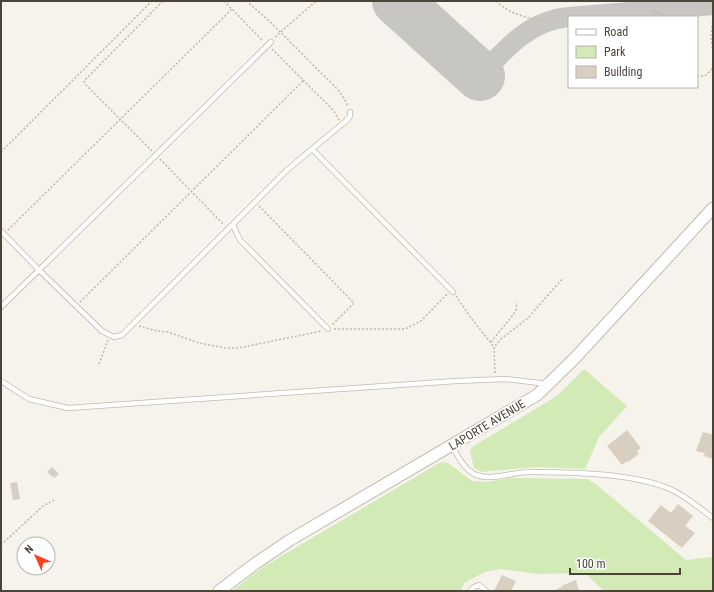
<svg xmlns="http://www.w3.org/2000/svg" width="714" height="592" viewBox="0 0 714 592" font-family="'Roboto Condensed',sans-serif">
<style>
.green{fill:#d2eab5}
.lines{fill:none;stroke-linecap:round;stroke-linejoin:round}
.taxiway{stroke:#c8c6c3;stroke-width:20}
.runway{stroke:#c8c6c3;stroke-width:50}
.building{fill:#d8cfc1}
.service-casing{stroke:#c2bbae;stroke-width:6}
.tertiary-casing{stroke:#c2bbae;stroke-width:13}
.path{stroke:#c4b79f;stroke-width:1.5;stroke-dasharray:2 2;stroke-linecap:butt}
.service{stroke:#fff;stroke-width:4.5}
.tertiary{stroke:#fff;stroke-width:11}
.labels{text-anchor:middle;stroke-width:3.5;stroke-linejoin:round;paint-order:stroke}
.street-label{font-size:12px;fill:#4b4439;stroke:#fff}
</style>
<rect width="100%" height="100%" fill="#f6f3ec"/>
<path class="green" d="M584 369 627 406 599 437 585 469 536 467 481 472 474 468 470 452 472 447 557 396Z
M441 462 448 463 472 481 486 482 511 478 587 479 597 485 686 560 712 557 713 591H604L585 573 537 574 500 569 485 572 464 583 461 591H232L263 567Z"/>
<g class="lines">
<path class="taxiway" d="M569 17 713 5
M480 76C505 49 530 20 569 17"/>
<path class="runway" d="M397 1 480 76"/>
</g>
<path class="building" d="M627 430 641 448 637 451 639 454 628 462 627 461 622 465 607 446Z
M703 432 713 435V459L704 456 705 453 696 451Z
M52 467 59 474 54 478 47 472Z
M17 482 20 499 13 500 10 483Z
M678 504 693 516 685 526 695 533 682 548 648 521 661 505 671 513Z
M502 575 516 581 511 591H494Z
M576 580 579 591H557V589L562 587 561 586Z"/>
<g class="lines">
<defs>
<path id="service" d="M312 149 346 121 350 116V112
M233 225 240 240 328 329
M1 231 39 270 271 42
M1 307 39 270 102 331 114 337 122 335 286 171 312 149 453 292
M1 381 29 399 68 408 456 381 506 379 548 384
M452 446C459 458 466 473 480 476 495 480 514 472 529 472 570 472 633 473 670 489 686 496 699 508 713 518
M470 591 474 587 479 585 486 591"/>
<path id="tertiary" d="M219 591 256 563 290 540 537 395 575 358 713 208"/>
</defs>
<use href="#service" class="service-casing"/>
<use href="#tertiary" class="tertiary-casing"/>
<path class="path" d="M224 1 263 41
M246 1C272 22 294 46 317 69 328 80 343 92 348 107
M496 1C510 15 529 18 547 22
M654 10 666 17
M713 18 711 36 713 53
M275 37 316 1
M272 49 334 111 339 120
M697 77 706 75 713 68
M152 151 85 84 84 81 163 1
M1 152 152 1
M160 159 224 225
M259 206 354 303 332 325
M8 230 232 9
M456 296 471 318 494 347
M80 302 303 81
M139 326 157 331 168 332 199 343 226 348H238L322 331
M334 329H405L421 321 447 294
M491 342 513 315 516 310 517 302
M99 364 108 340
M495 373 494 347 501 339 528 318 563 278
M1 545 43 506 54 500"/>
<use href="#service" class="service"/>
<use href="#tertiary" class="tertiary"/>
</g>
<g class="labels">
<g class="street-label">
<text transform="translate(487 425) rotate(-31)" y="4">LAPORTE AVENUE</text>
</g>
</g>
<rect width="714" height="592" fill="none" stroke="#4b4439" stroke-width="4"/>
<rect x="568" y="16" width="130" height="72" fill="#ffffff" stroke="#b7b4b0"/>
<rect x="576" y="29" width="20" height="6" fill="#ffffff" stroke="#b7b4b0"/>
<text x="604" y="36" font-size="12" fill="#4b4439">Road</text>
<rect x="576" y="46" width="20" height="12" fill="#d2eab5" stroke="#b7b4b0"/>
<text x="604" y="56" font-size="12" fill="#4b4439">Park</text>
<rect x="576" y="66" width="20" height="12" fill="#d8cfc1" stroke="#b7b4b0"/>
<text x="604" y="76" font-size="12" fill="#4b4439">Building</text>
<g transform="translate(36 556) rotate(315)"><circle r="19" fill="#ffffff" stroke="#b7b4b0"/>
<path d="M0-3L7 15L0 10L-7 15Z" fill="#fc3f1d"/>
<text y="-6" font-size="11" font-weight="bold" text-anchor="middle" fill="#4b4439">N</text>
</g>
<path d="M570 568v6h110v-6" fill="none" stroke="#4b4439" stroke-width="2"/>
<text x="576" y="568" font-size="12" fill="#4b4439" stroke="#ffffff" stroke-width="3" paint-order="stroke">100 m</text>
</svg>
